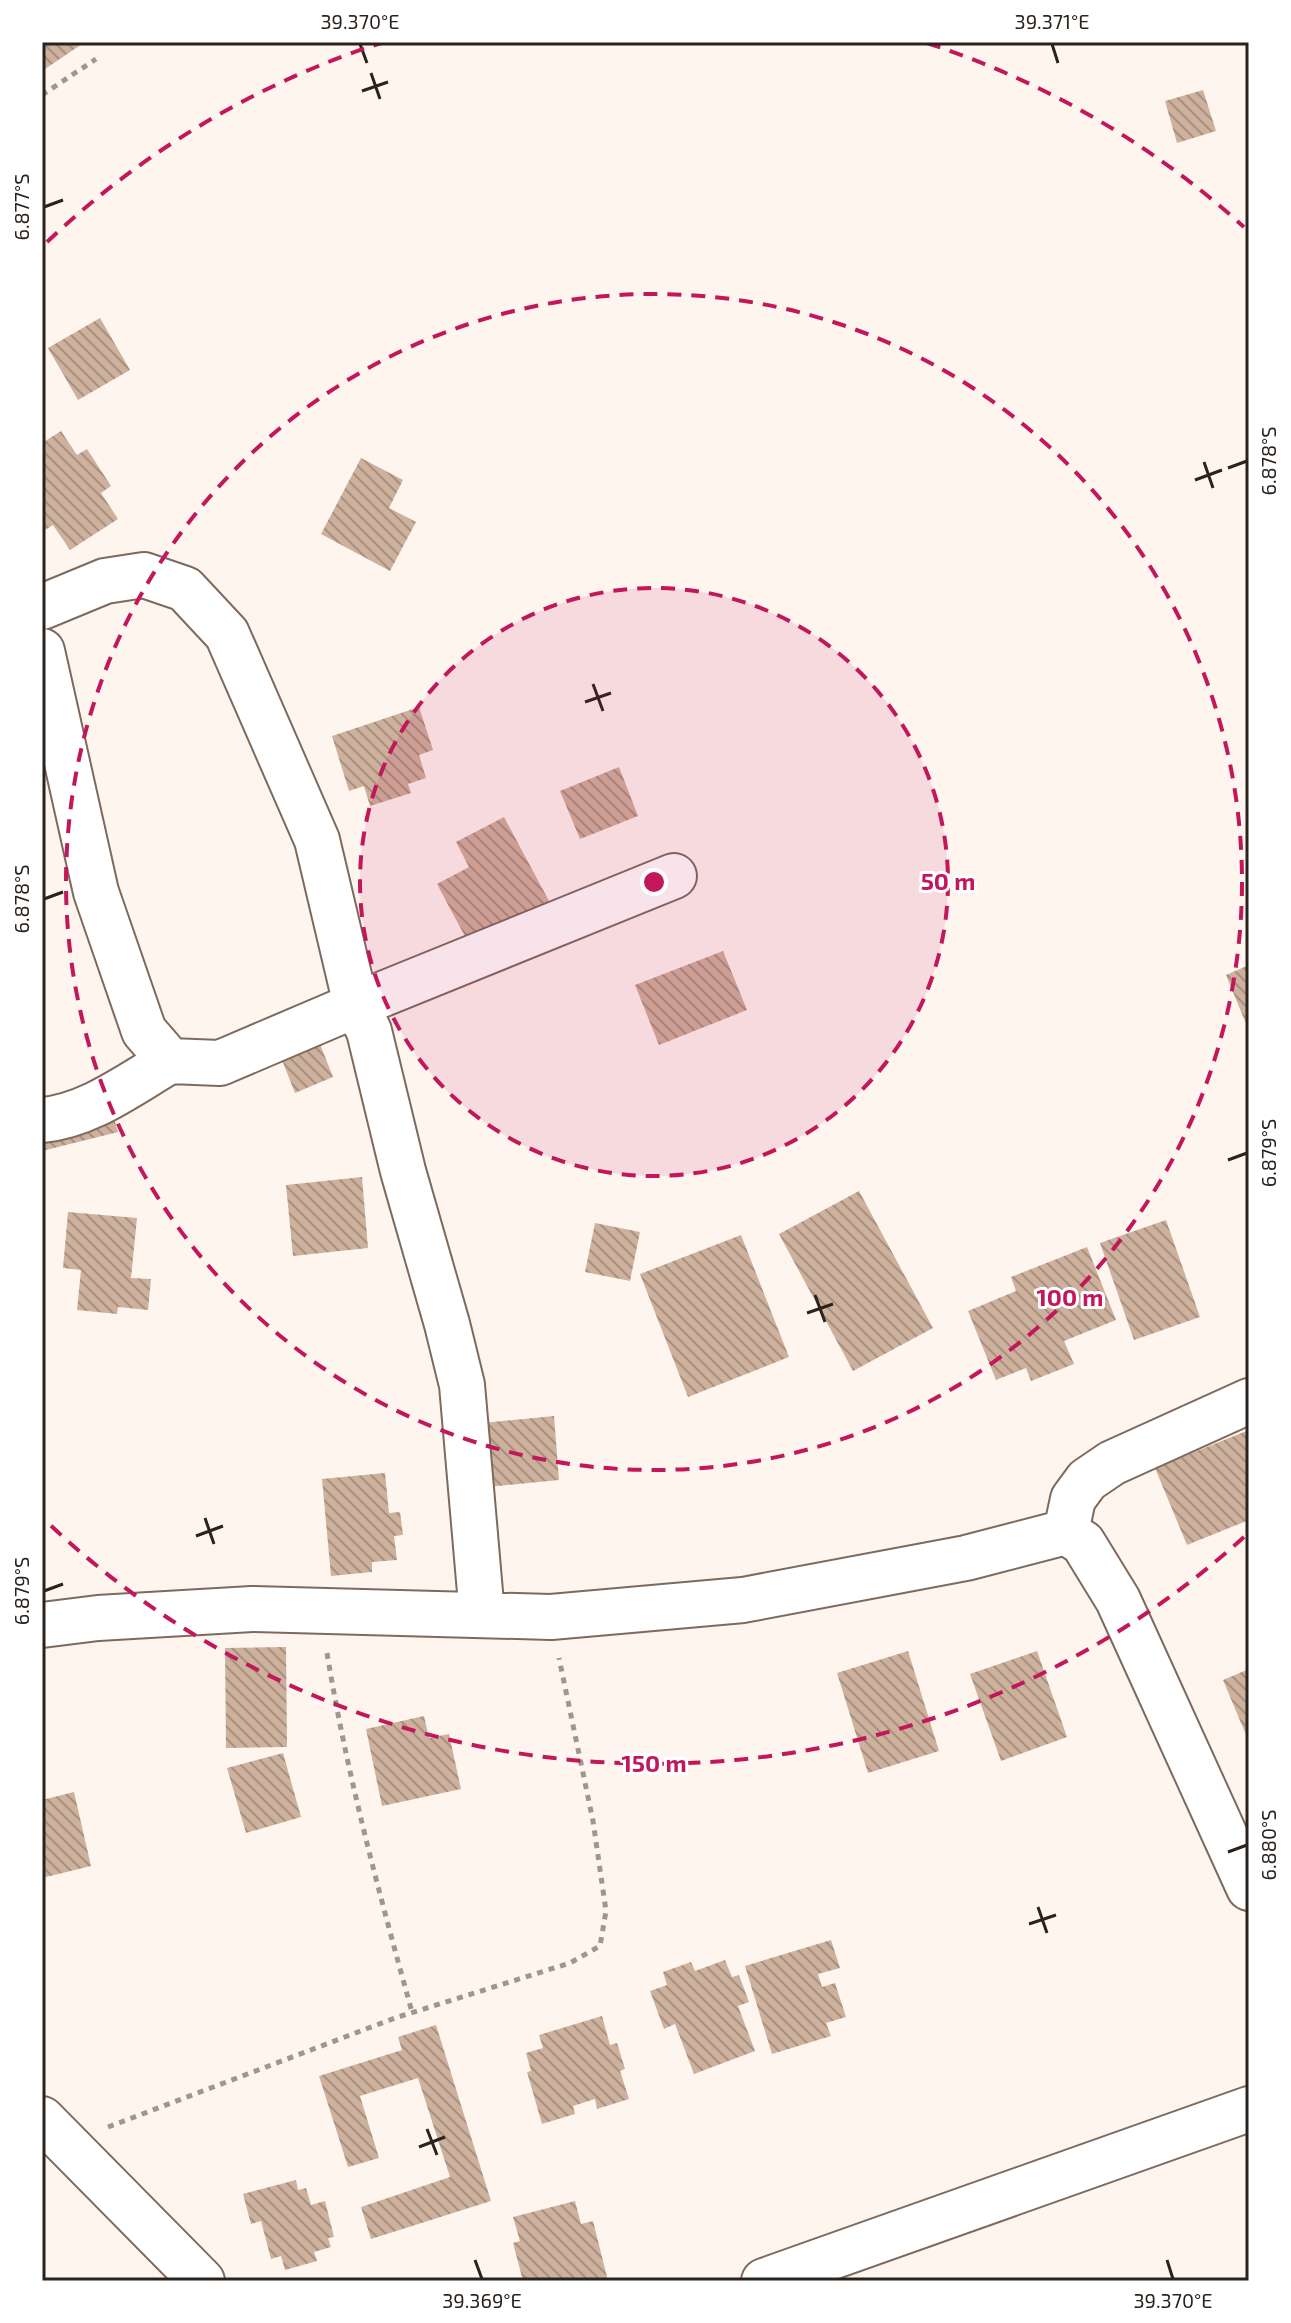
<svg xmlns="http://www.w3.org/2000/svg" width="1291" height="2323" viewBox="0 0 1291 2323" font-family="'Exo 2',sans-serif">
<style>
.building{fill:url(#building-back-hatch)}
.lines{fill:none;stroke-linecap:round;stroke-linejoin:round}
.minor-casing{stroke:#7e6a5d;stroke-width:48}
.path{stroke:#9e9690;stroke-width:5;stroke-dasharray:6 6;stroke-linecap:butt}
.minor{stroke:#fff;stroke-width:44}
.ticks{fill:none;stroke:#2a221c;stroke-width:3}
.ring{fill:none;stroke:#c2185b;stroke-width:4;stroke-dasharray:14 10}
.centre{fill:#c2185b;stroke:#fff;stroke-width:4}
.ring-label{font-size:24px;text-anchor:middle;font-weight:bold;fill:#c2185b;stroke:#fff;stroke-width:6;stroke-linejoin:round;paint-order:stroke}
.neatline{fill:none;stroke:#2a221c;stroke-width:3}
.ticks-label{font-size:20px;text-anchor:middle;fill:#2a221c}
</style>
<defs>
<pattern id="building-back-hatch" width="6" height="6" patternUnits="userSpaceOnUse" patternTransform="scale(2)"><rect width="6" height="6" fill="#ceb19d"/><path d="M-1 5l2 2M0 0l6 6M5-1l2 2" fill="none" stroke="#a7907f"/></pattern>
</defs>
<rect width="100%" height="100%" fill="#fef5ef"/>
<path class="building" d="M42 42H85L42 71Z
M1203 90 1216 131 1177 143 1165 101Z
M100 318 130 370 78 400 48 348Z
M61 431 77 455 87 449 111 486 101 493 118 519 70 550 53 525 42 532V443Z
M361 458 403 480 389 508 416 522 390 571 321 534Z
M419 707 433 750 419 755 426 778 408 784 411 793 370 806 364 786 349 791 332 736Z
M619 767 638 816 580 839 560 791Z
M504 817 556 914 476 957 437 884 469 867 456 842Z
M723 951 747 1010 659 1045 635 985Z
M1249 965V1031L1226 975Z
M318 1039 333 1077 295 1093 280 1055Z
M112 1112 118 1132 42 1151V1128Z
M362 1177 368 1248 293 1256 286 1185Z
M859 1191 933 1328 853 1371 779 1234Z
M68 1212 137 1218 131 1278 151 1279 148 1310 118 1307 117 1314 77 1310 81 1270 63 1268Z
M1166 1220 1200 1317 1134 1340 1100 1243Z
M595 1223 640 1232 630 1281 585 1272Z
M741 1235 789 1357 688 1397 640 1274Z
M1087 1247 1116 1320 1064 1341 1074 1364 1031 1381 1026 1368 996 1380 968 1311 1016 1291 1011 1277Z
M554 1416 559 1480 488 1487 482 1423Z
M1249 1430V1520L1187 1545 1155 1468Z
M385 1473 389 1513 400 1512 403 1535 394 1536 397 1560 372 1562V1572L331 1576 322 1479Z
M286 1647 287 1747 226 1748 225 1648Z
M908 1651 939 1751 868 1773 837 1673Z
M1037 1651 1067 1737 1001 1761 970 1674Z
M1249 1669V1742L1223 1680Z
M424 1716 429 1738 449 1734 461 1789 382 1806 366 1729Z
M283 1753 301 1817 246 1833 227 1768Z
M74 1792 91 1866 42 1878V1800Z
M831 1940 840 1968 818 1974 822 1987 835 1983 846 2017 826 2023 831 2036 772 2054 745 1966Z
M725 1960 732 1977 739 1975 749 2002 738 2006 755 2051 694 2074 675 2024 664 2029 650 1991 667 1985 663 1972 691 1962 695 1971Z
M602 2016 610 2045 617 2043 625 2069 620 2071 629 2099 597 2109 595 2099 573 2106 575 2114 542 2124 527 2072 531 2071 526 2053 543 2048 539 2035Z
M436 2025 491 2201 371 2239 361 2207 450 2177 418 2078 360 2096 379 2158 348 2167 319 2076 402 2050 398 2037Z
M296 2180 298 2190 306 2188 311 2205 325 2201 334 2237 328 2238 331 2247 314 2252 317 2261 285 2270 281 2256 271 2259 261 2221 251 2224 243 2194Z
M575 2201 581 2224 593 2221 608 2281H523L513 2243 520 2241 513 2217Z"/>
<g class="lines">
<defs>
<path id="minor" d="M42 607 105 581 144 575 185 589 227 634 317 840 356 1005 674 876
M42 651 96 892 144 1031 170 1061 220 1063 356 1005 369 1031 403 1171 447 1324 462 1385 482 1615
M42 1120C89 1116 130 1084 170 1061
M1066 1532 1073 1499 1087 1480 1112 1463 1249 1401
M42 1625 98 1618 252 1609 551 1617 743 1600 966 1558 1066 1532 1083 1543 1118 1600 1249 1888
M42 2119 202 2281
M764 2281 1249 2109"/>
</defs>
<use href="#minor" class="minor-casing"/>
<path class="path" d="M42 95 96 59
M327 1653C347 1775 379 1893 412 2012
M108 2127 395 2018 570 1963 600 1946 606 1911 593 1821 559 1658"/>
<use href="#minor" class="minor"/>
</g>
<path class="ticks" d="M360 44 367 63M1052 44 1058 63M371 73 380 99M362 91 388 82M44 207 63 200M1204 462 1213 488M1228 468 1247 461M1195 480 1222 470M593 684 603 711M585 702 611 693M44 899 63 892M1228 1160 1247 1153M815 1295 825 1322M807 1313 833 1304M205 1518 214 1544M196 1536 223 1526M44 1591 63 1584M1228 1852 1247 1845M1038 1907 1047 1933M1029 1924 1056 1915M427 2129 437 2155M419 2147 445 2137M475 2260 482 2279M1167 2260 1173 2279"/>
<circle cx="654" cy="882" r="294" fill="#c2185b" fill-opacity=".12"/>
<g class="ring">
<circle cx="654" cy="882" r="294"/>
<circle cx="654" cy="882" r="588"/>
<path d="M1244 1537A882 882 0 0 1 47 1522M47 242A882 882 0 0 1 381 43M927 43A882 882 0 0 1 1244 227"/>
</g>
<circle cx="654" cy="882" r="12" class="centre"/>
<g class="ring-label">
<text x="948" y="890">50 m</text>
<text x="1070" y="1306">100 m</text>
<text x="654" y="1772">150 m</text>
</g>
<rect width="1291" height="2323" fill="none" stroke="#ffffff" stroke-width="88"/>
<rect x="44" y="44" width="1203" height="2235" class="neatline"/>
<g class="ticks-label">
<text x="360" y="29">39.370°E</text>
<text x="1052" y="29">39.371°E</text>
<text transform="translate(22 207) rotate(-90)" y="7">6.877°S</text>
<text transform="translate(1269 461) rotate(-90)" y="7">6.878°S</text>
<text transform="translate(22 899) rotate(-90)" y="7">6.878°S</text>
<text transform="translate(1269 1153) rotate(-90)" y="7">6.879°S</text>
<text transform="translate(22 1591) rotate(-90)" y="7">6.879°S</text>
<text transform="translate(1269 1845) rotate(-90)" y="7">6.880°S</text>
<text x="482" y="2308">39.369°E</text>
<text x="1173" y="2308">39.370°E</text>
</g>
</svg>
